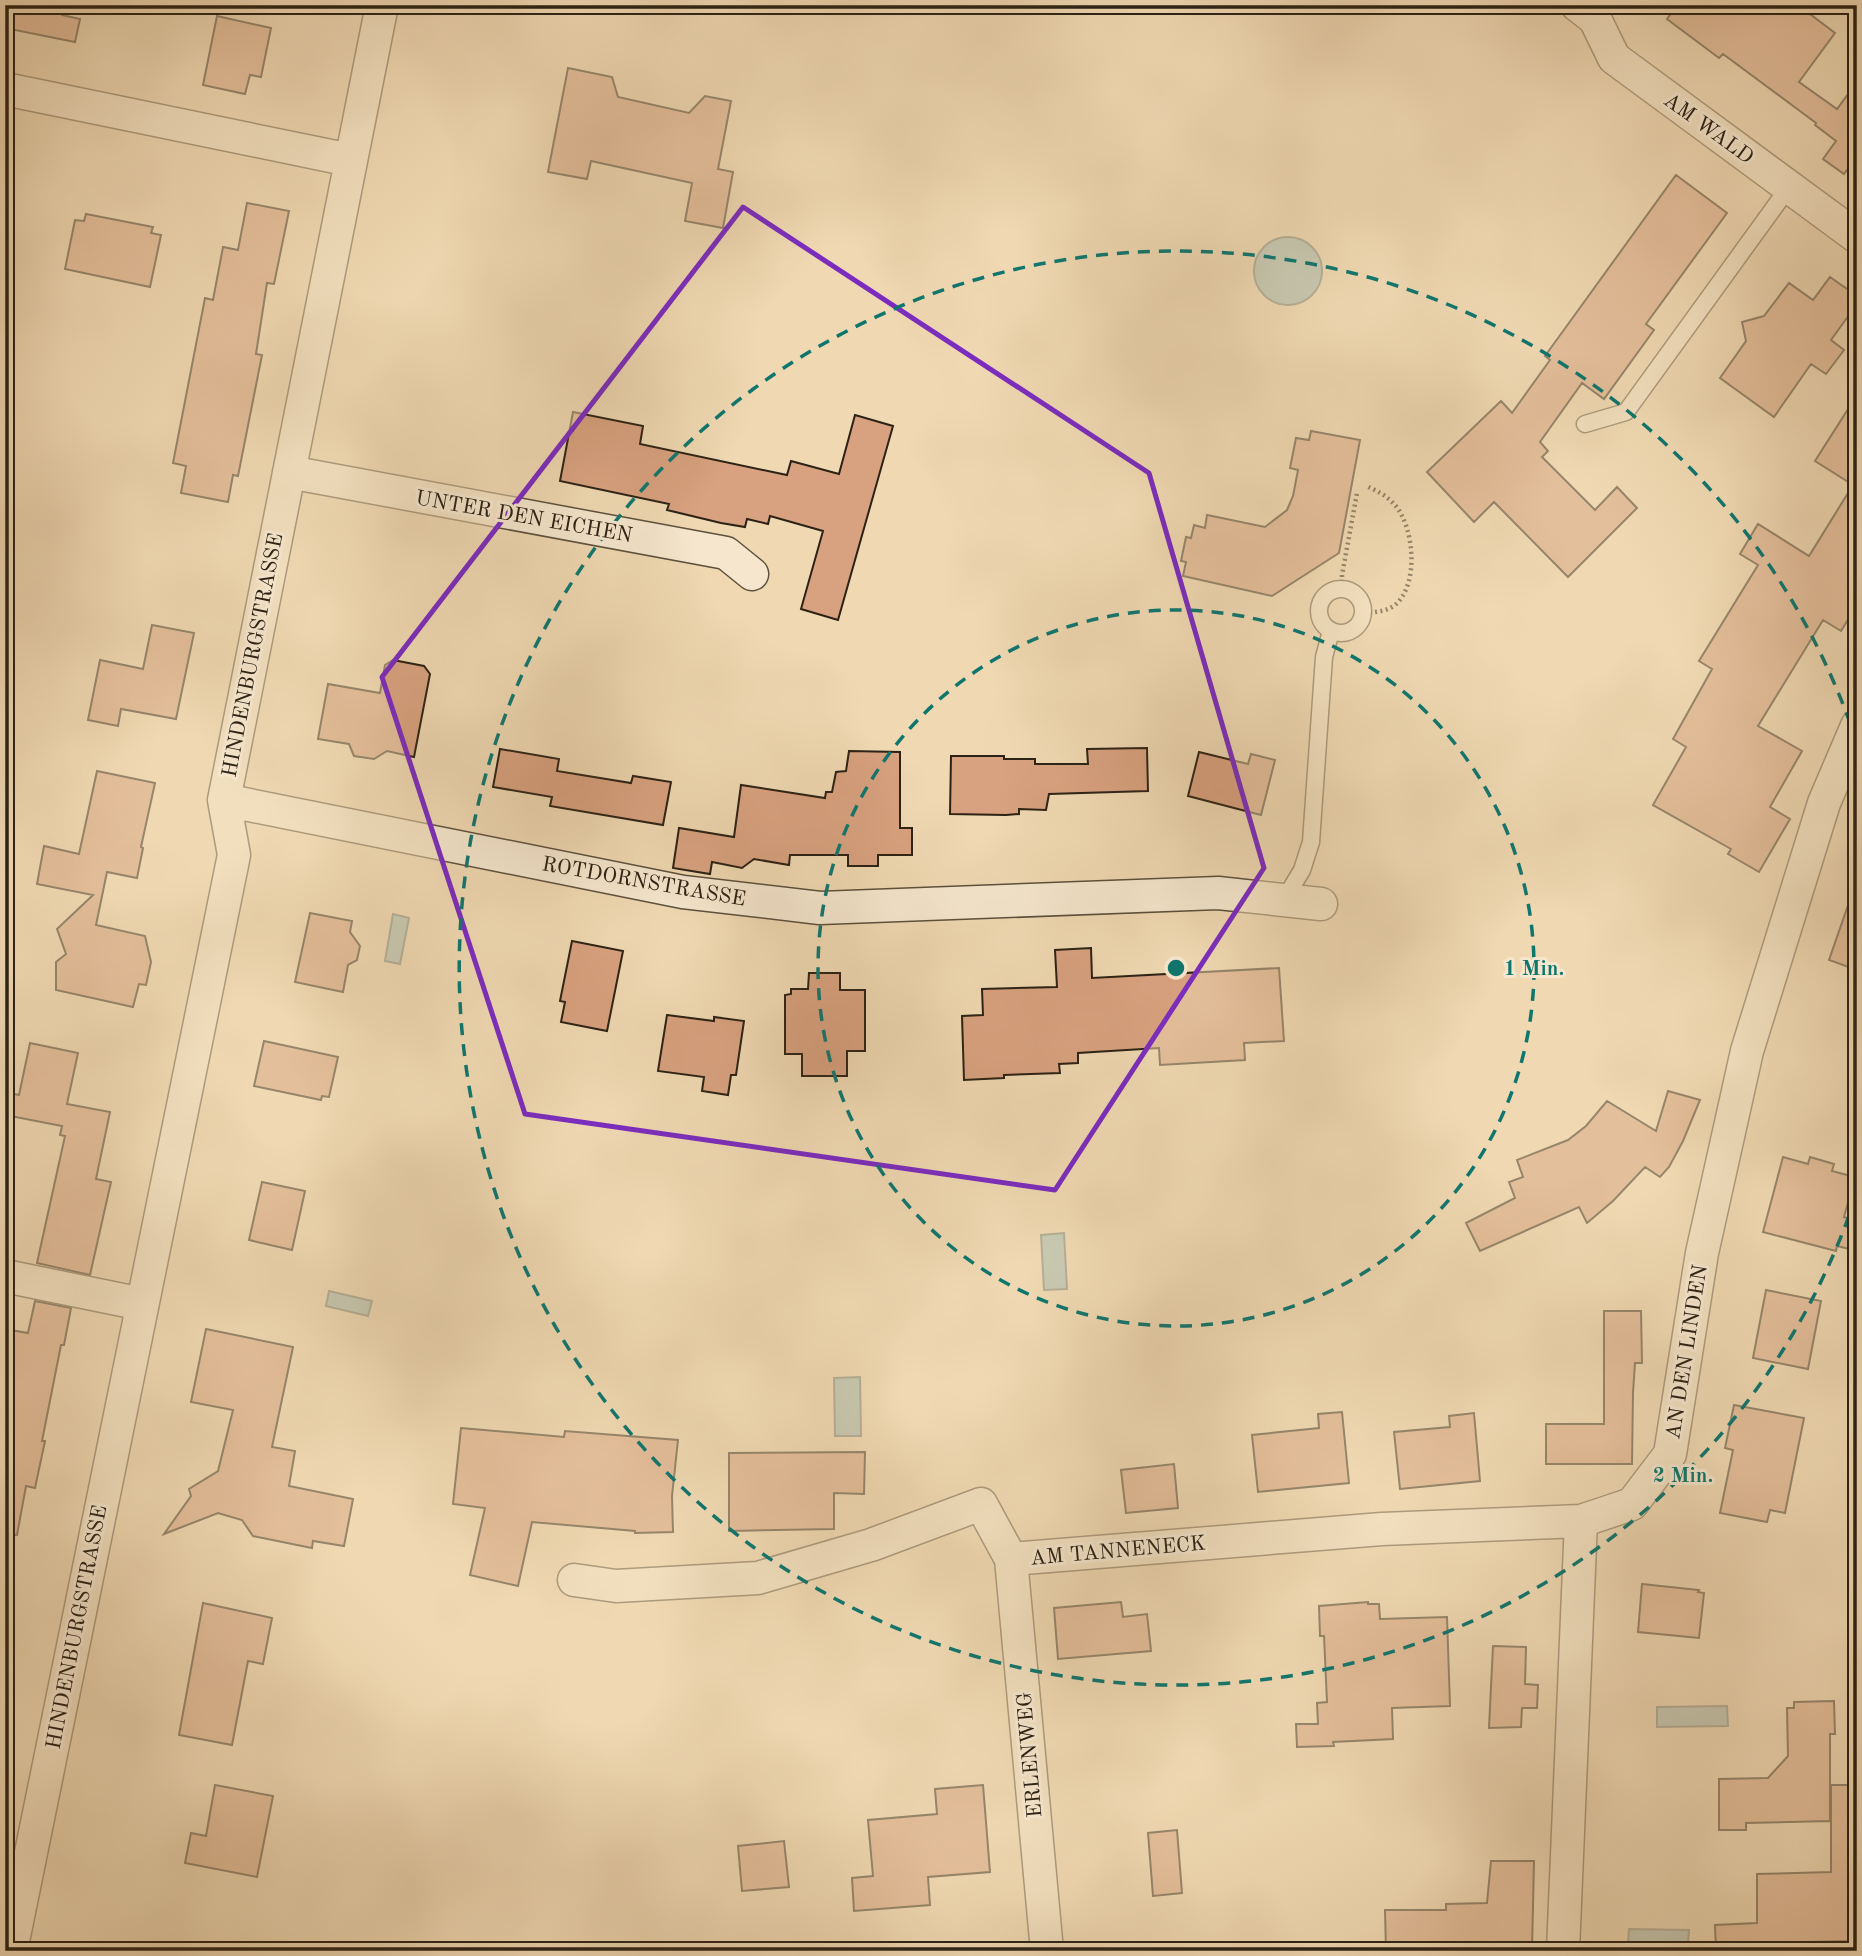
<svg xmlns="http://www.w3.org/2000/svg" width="1862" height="1956" viewBox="0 0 1862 1956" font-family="'Old Standard TT',serif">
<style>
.water{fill:#9cb8b4;stroke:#6f7c74;stroke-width:2}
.building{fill:#d8a17f;stroke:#2c2215;stroke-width:2}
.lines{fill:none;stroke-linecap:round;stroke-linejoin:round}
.service-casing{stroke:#5d503c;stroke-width:19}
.minor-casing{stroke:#5d503c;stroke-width:35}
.path{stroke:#2c2215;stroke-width:4.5;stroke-dasharray:2 3.5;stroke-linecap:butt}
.service{stroke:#f5e6cd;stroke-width:16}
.minor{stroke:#f5e6cd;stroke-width:32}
.marked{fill:none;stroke:#7b2cbf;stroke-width:5;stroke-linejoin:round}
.ring{fill:none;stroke:#0f766e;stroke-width:3.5;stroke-dasharray:12 9}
.labels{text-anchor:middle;stroke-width:6;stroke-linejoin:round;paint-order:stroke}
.street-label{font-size:21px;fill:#2c2215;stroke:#f5e6cd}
.centre{fill:#0f766e;stroke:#f5e6cd;stroke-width:3.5}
.ring-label{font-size:21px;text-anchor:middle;font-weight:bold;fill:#0f766e;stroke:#f5e6cd;stroke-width:6;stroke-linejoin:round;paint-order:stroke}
</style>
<rect width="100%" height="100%" fill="#efd8b2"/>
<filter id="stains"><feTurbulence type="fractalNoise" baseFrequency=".00286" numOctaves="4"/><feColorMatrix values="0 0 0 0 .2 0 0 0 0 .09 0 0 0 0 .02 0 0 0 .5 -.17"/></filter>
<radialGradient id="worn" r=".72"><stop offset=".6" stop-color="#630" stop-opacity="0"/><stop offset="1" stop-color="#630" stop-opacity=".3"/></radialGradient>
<path class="water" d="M1254 271a34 34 0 1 1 68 0a34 34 0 1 1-68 0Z
M393 914 409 918 400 964 385 961Z
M1064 1233 1067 1289 1044 1290 1041 1235Z
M329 1291 372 1301 368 1316 326 1306Z
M860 1377 861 1436H835L834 1378Z
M1727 1706 1728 1726 1657 1727V1707Z
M1629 1929 1689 1930 1688 1944 1628 1943Z"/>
<path class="building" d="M5 5H64L62 15 80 19 75 42 5 28Z
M1677 5H1798L1835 33 1799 82 1837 109 1857 82V156L1844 174 1823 159 1836 141 1815 125 1816 123 1723 54 1719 58 1667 19Z
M217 16 271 28 261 77 250 75 245 94 203 85Z
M568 68 612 77 618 97 689 113 705 96 731 101 718 169 733 172 723 228 685 221 692 183 591 161 587 179 548 172Z
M1676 175 1727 213 1646 324 1654 330 1604 399 1582 383 1540 442 1548 451 1542 457 1595 510 1617 487 1637 508 1568 577 1494 502 1474 522 1427 472 1501 401 1512 413 1550 360 1545 356Z
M247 203 289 211 274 284 267 283 256 354 262 355 238 476 233 475 228 502 181 493 186 466 173 463 205 298 213 300 223 247 238 250Z
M86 214 153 227 151 233 161 235 150 287 65 269 75 220 84 221Z
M1830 277 1857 296V304L1831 340 1844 350 1826 374 1811 364 1774 417 1720 378 1746 341 1742 322 1764 316 1789 283 1813 300Z
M1857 395V605L1841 631 1823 620 1758 726 1802 751 1770 807 1790 819 1759 872 1728 854 1731 849 1653 805 1686 747 1673 739 1712 669 1699 661 1758 565 1740 554 1758 524 1809 556 1853 485 1815 461Z
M573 412 643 426 640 444 787 475 791 461 839 474 855 415 893 426 838 620 801 609 823 531 770 516 768 524 747 519 745 527 721 523 667 510 669 504 560 481Z
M1311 431 1360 440 1339 553 1272 596 1183 576 1186 562 1181 561 1186 537 1191 538 1194 525 1205 528 1207 515 1265 527 1287 510 1293 496 1298 470 1290 468 1296 438 1309 440Z
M152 625 194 633 176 719 121 709 118 726 88 720 100 660 143 669Z
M393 660 424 666 430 674 414 757 387 751 374 759 354 756 349 744 318 739 328 684 380 693 385 665Z
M1147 748 1148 791 1049 794 1046 810 1019 809V814L1006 815 950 814 951 756H1004V759H1035V764H1088L1087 749Z
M500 749 559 759 557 771 631 783 633 776 671 782 663 825 550 806 552 797 493 787Z
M849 751 900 752V828H912V855H878V866H848V855H790L789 865 754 859 742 868 712 862 710 874 673 868 679 828 734 837 741 785 825 798 826 792H832L836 772 846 771Z
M1199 752 1248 764 1251 754 1275 760 1261 815 1188 796Z
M97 771 155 783 141 847 143 848 137 878 107 872 96 925 145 936 151 962 146 985 139 984 133 1007 56 990V962L66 954 57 929 93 895 37 884 44 846 79 854Z
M1853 891H1857V970L1829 960Z
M310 913 352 921 350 932 360 946 357 960 348 965 343 992 295 982Z
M572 941 623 951 607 1031 561 1022 565 1002 560 1001Z
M1091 948 1092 978 1279 968 1284 1041 1244 1043 1245 1060 1160 1065 1159 1048 1078 1053V1063L1059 1064 1060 1073 1004 1075V1078L964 1080 962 1016 983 1015 982 989 1057 987 1055 950Z
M809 973H840V990H865V1051H847V1076H802V1054H785V995L791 994V989H808Z
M667 1015 714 1021V1017L744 1021 736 1075H731L728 1095 702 1091 704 1077 658 1071Z
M264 1041 338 1057 329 1097 322 1096 321 1100 254 1086Z
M30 1043 78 1053 67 1104 110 1112 96 1179 111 1182 90 1275 37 1263 65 1136 60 1135 62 1126 5 1115V1092L19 1095Z
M1668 1091 1700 1100 1683 1141 1669 1167 1660 1177 1645 1167 1613 1201 1587 1223 1579 1207 1480 1251 1466 1223 1515 1198 1509 1182 1523 1177 1517 1160 1568 1140 1586 1126 1607 1101 1656 1131Z
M1783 1157 1808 1164 1810 1157 1834 1164 1832 1171 1855 1177 1844 1217 1857 1221V1251L1837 1246 1836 1251 1763 1232Z
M262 1182 305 1191 292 1250 249 1240Z
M1766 1290 1821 1301 1808 1369 1753 1358Z
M35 1301 71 1308 64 1345H61L42 1441H45L35 1488 26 1486 17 1535 5 1534V1329L28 1333Z
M1604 1311H1641L1642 1363H1635L1633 1393 1632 1464H1546V1424H1604Z
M206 1329 293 1347 272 1447 295 1451 289 1486 353 1499 344 1546 313 1541 312 1548 253 1536 242 1520 218 1513 164 1534 191 1496 189 1489 218 1471 233 1410 191 1402Z
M1734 1405 1804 1418 1785 1513 1770 1510 1767 1522 1720 1513 1733 1450 1725 1448Z
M1342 1412 1349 1483 1258 1492 1252 1435 1319 1428 1318 1414Z
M1474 1413 1480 1481 1400 1489 1394 1432 1450 1427 1449 1416Z
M461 1428 564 1437 565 1431 678 1440 672 1496 673 1532 635 1533V1531L532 1522 518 1586 470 1575 485 1508 453 1504Z
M865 1452 864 1494 834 1493V1529L729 1531V1453Z
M1174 1464 1178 1508 1126 1513 1121 1470Z
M1642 1584 1699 1590 1698 1592 1704 1593 1699 1638 1638 1632Z
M1121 1602 1123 1617 1147 1614 1151 1651 1058 1659 1054 1608Z
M1368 1602V1604H1379L1380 1619 1447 1617 1450 1706 1392 1708 1393 1739 1333 1742 1334 1746 1297 1747 1296 1724H1318L1317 1703 1327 1702 1324 1636H1320L1319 1606Z
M203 1603 272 1618 263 1664 248 1661 232 1745 179 1735Z
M1493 1646 1526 1647 1525 1684 1538 1685 1537 1708H1522L1521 1727 1489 1728Z
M1834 1701 1835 1734H1830V1821L1746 1823V1830H1719V1779L1768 1778 1788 1756 1787 1708H1794V1702Z
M215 1785 273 1796 257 1877 185 1863 191 1833 206 1836Z
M983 1785 990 1872 928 1877 930 1905 854 1911 852 1878 873 1876 868 1820 937 1814 935 1789Z
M1831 1785H1851L1852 1805H1857V1850H1853L1857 1941 1758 1943V1951H1716L1715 1925 1757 1923V1874L1831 1872Z
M1177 1830 1182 1893 1153 1896 1148 1833Z
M784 1841 789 1887 742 1891 738 1846Z
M1491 1861H1534L1532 1951H1386L1385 1910H1446V1904L1487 1903Z"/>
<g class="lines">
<defs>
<path id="service" d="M1585 424 1626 412 1789 187
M1319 611a22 22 0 1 1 44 0a22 22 0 1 1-44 0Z
M1284 900 1302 870 1311 842 1324 657 1331 631"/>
<path id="minor" d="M1577 5 1595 19 1614 58 1857 237
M5 89 350 160
M289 472 726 553 752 574
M224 800 683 892 820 908 1218 893 1321 904
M5 1276 142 1304
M1011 1559 1047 1951
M574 1580 616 1586 758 1578 871 1545 981 1504 1011 1559 1382 1529 1581 1521
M11 1951 234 855 224 800 382 5
M1563 1951 1581 1521 1632 1504 1670 1454 1702 1253 1747 1051 1824 803 1857 726"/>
</defs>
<use href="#service" class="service-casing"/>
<use href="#minor" class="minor-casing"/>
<path class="path" d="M1342 588V575L1357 493
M1364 613C1375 612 1386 612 1395 605 1420 584 1414 525 1394 504 1387 496 1376 490 1366 486"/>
<use href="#service" class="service"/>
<use href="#minor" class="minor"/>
</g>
<path d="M0 0H1862V1956H0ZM743 207 1149 473 1264 868 1055 1190 525 1114 382 677Z" fill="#efd8b2" fill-opacity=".55" fill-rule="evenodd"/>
<path class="marked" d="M743 207 1149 473 1264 868 1055 1190 525 1114 382 677Z"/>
<g class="ring">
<circle cx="1176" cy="968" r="358"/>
<path d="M1856 1196A717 717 0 1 1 1856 740"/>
</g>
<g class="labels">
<g class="street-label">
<text transform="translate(1709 128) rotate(36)" y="7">AM WALD</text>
<text transform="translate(524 516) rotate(10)" y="7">UNTER DEN EICHEN</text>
<text transform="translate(252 655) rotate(-79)" y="7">HINDENBURGSTRASSE</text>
<text transform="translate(644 881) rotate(10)" y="7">ROTDORNSTRASSE</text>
<text transform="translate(1686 1352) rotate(-81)" y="7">AN DEN LINDEN</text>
<text transform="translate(1118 1550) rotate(-5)" y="7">AM TANNENECK</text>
<text transform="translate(76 1627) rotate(-79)" y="7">HINDENBURGSTRASSE</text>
<text transform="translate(1029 1755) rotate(-95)" y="7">ERLENWEG</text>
</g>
</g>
<circle cx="1176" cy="968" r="10" class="centre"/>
<g class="ring-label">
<text x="1534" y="975">1 Min.</text>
<text x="1683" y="1482">2 Min.</text>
</g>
<rect width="1862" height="1956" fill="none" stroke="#efd8b2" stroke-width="28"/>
<rect x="7" y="7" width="1848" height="1942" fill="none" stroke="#2c2215" stroke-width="3.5"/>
<rect x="14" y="14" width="1834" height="1928" fill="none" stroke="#2c2215" stroke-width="2"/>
<rect width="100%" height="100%" filter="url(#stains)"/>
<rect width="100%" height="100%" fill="url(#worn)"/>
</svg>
